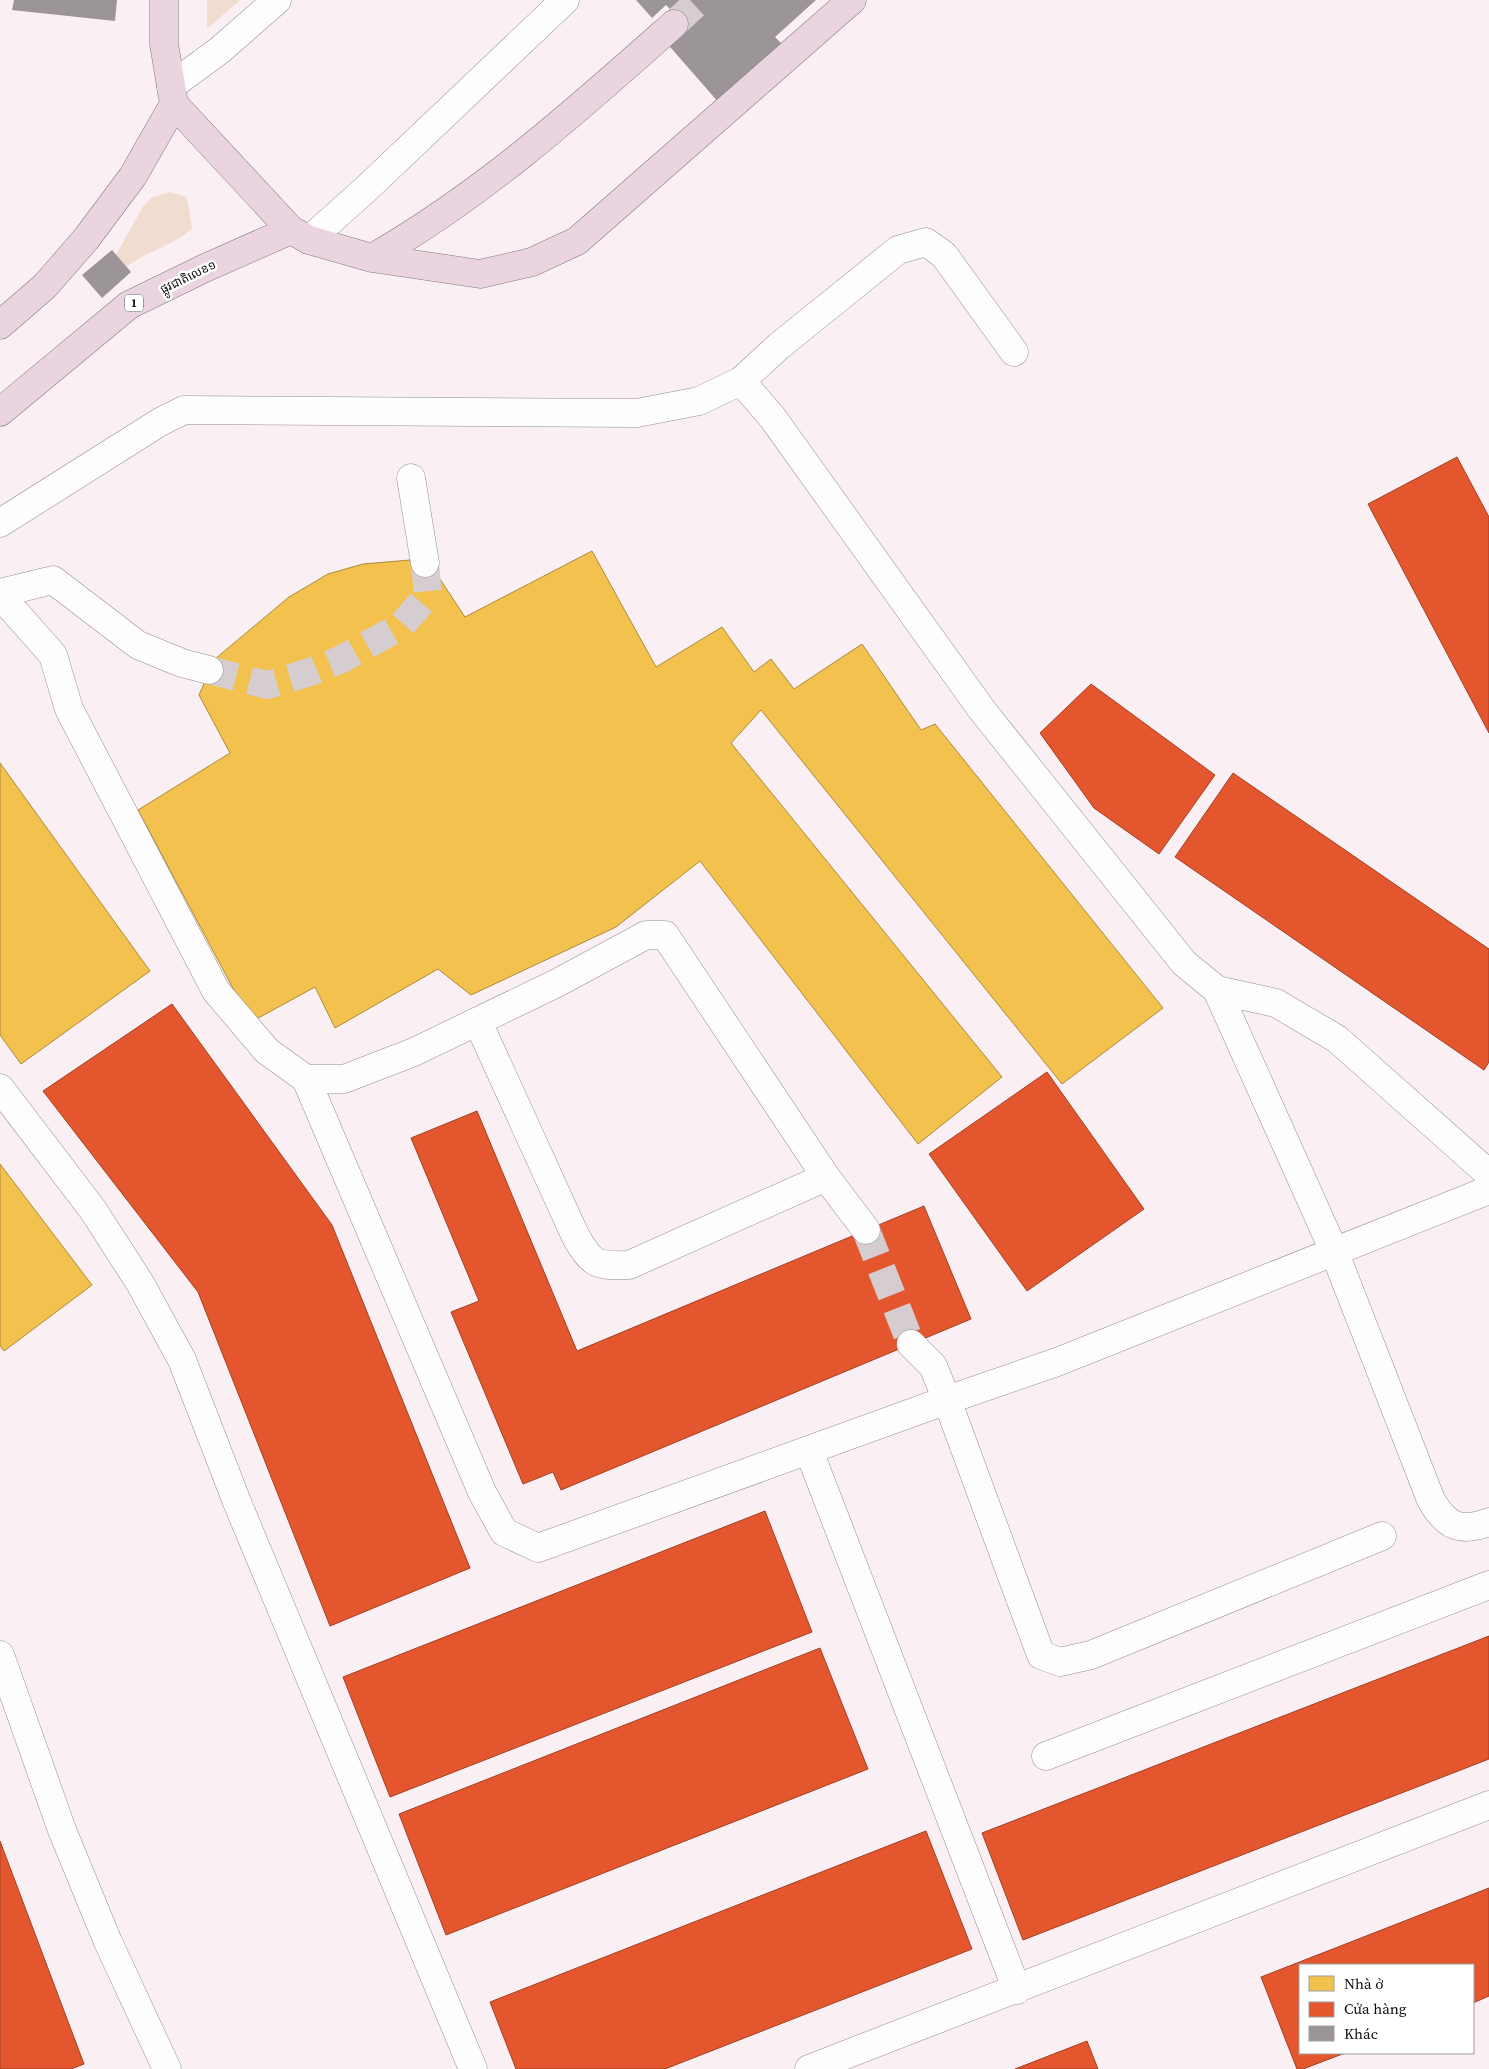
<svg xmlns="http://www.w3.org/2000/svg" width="1489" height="2069" viewBox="0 0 1489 2069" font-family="'Source Serif 4','Noto Sans Khmer',serif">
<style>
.green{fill:#f1dcd0}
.homes{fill:#f2c14e;stroke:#ad8b3a}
.shops{fill:#e4572e;stroke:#a34024}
.building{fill:#9c9598}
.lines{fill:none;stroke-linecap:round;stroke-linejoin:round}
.minor-tunnel{stroke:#d6cdd0;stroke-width:28;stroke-dasharray:28 14;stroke-linecap:butt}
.highway-tunnel{stroke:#d6cdd0;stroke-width:28;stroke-dasharray:28 14;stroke-linecap:butt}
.minor-casing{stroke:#938e90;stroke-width:29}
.highway-casing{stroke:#807c7d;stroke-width:29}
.minor{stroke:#fefdfd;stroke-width:28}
.highway{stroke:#e9d4df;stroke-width:28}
.labels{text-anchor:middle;stroke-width:5;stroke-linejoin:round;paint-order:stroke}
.shield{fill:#fff;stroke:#555;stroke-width:1}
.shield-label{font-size:11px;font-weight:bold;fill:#0c0c0c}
.street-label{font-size:12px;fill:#0c0c0c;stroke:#fff}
</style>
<rect width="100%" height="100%" fill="#faeff2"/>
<path class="green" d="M207 0H240L207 29Z
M170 192 187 197 192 229C172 246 147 251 126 267L116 255 142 208 151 198Z"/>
<path class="homes" d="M592 551 656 667 722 627 754 672 771 659 794 689 862 644 921 730 935 724 1163 1008 1062 1084 761 710 731 743 1002 1077 918 1144 700 861 616 927 471 995 438 969 335 1028 315 987 251 1022 138 810 230 753 199 695 215 659 289 597 328 574 363 564 410 560 430 564 465 617Z
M0 763 150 971 21 1064 0 1035Z
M0 1164 92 1285 4 1351 0 1346Z"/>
<path class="shops" d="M1457 457 1489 517V733L1368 504Z
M1091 684 1215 775 1159 854 1094 808 1040 733Z
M1233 773 1489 949V1062L1484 1070 1175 857Z
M172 1004 332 1225 470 1568 330 1626 198 1292 43 1091Z
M1047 1072 1144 1209 1027 1291 929 1154Z
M477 1111 577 1351 924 1206 971 1319 561 1490 553 1472 523 1484 451 1312 479 1301 411 1138Z
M765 1511 812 1632 390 1797 343 1677Z
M1489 1636V1759L1023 1940 982 1833Z
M820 1648 868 1769 446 1935 399 1814Z
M926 1831 972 1949 665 2069H516L490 2002Z
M0 1841 84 2064 71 2069H0Z
M1489 1888V1996L1473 2003V1965H1300V2053H1345L1303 2069H1297L1261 1977Z
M1087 2041 1098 2069H1015Z"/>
<path class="building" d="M14 0H117L115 21 12 10Z
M636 0H816L775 37 784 46 720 104 664 40 683 23 666 5 652 18Z
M112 250 131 272 102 298 82 275Z"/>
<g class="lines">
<path class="minor-tunnel" d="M209 670 267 685 310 672 342 659 401 626 428 595 425 563
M866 1230 911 1344"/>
<path class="highway-tunnel" d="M674 24 700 0"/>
<defs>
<path id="minor" d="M171 86 220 50 277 0
M309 240 366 189 565 0
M1014 352 944 255 926 242 898 250 779 346 741 381 772 417 982 710 1184 963 1217 990 1276 1003 1337 1039 1489 1174
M411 478 425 563
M0 523 160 422 184 410 637 413 699 401 741 381
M0 593 53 580 138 645 182 663 209 670
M0 595 53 655 69 709 216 991 267 1051 306 1079H344L414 1052 557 983 646 935H665L826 1177 866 1230
M1217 990 1334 1251 1431 1500C1446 1526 1460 1533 1489 1522
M478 1022 575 1235C592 1265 595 1266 629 1265L826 1177
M306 1079 482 1492 504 1532 538 1548 947 1400 933 1366 911 1344
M0 1088 93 1210 140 1283 182 1360 237 1502 473 2069
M809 1451 1017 1990
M1382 1536 1091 1655 1060 1662 1041 1655 947 1400 1057 1362 1489 1190
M0 1655 62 1830 108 1942 167 2069
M1046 1756 1489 1585
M809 2069 1489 1805"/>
<path id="highway" d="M164 0V44L174 104 291 230 309 240 372 258 480 274 532 262 577 241 852 0
M372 258C485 193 577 110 674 24
M0 325 45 286 86 239 133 176 174 104
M0 412 129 305 205 268 291 230"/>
</defs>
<use href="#minor" class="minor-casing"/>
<use href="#highway" class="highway-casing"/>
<use href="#minor" class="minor"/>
<use href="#highway" class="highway"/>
</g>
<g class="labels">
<rect class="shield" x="125" y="294.5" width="18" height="17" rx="4"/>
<g class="shield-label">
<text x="134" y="307">1</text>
</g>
<g class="street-label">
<text transform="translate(188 277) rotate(-26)" y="4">ផ្លូវជាតិលេខ១</text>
</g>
</g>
<rect x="1299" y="1964" width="175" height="90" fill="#ffffff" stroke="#9e9e9e"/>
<rect x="1309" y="1976" width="25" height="15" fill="#f2c14e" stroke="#9e9e9e"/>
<text x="1344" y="1989" font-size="15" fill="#0c0c0c">Nhà ở</text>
<rect x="1309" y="2002" width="25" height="15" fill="#e4572e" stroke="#9e9e9e"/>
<text x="1344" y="2014" font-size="15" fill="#0c0c0c">Cửa hàng</text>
<rect x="1309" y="2026" width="25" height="15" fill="#9c9598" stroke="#9e9e9e"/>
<text x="1344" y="2039" font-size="15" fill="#0c0c0c">Khác</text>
</svg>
